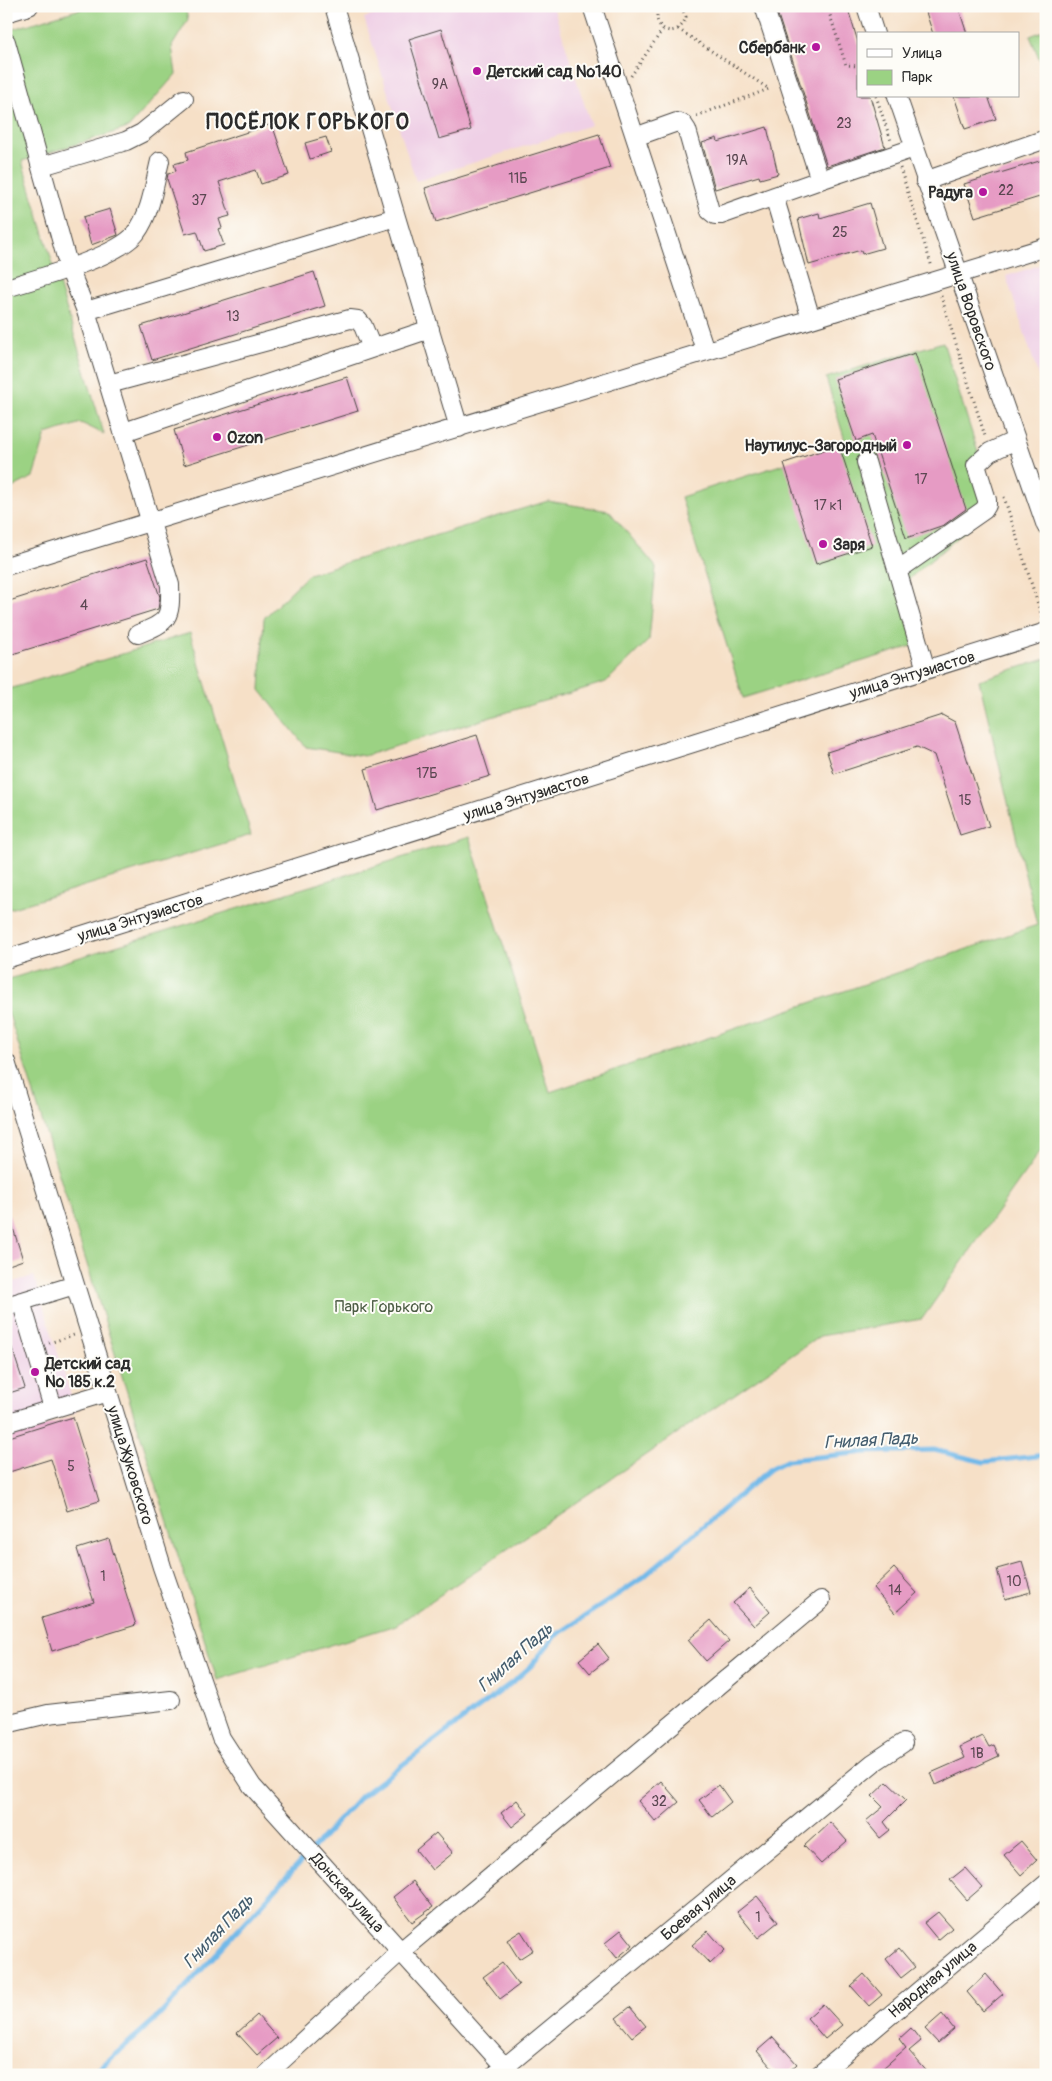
<svg xmlns="http://www.w3.org/2000/svg" width="1052" height="2081" viewBox="0 0 1052 2081" font-family="Pangolin,sans-serif">
<style>
.built{fill:#efd0e6}
.green{fill:#9bd283;stroke:#637e57}
.lines{fill:none;stroke-linecap:round;stroke-linejoin:round}
.stream{stroke:#72b9e9;stroke-width:5}
.building{fill:#e69bc4}
.minor-casing{stroke:#494642;stroke-width:20}
.path{stroke:#494642;stroke-width:3;stroke-dasharray:1 4;stroke-linecap:butt}
.minor{stroke:#fff;stroke-width:18}
.poi-dot{fill:#b5179e;stroke:#fdfcf7;stroke-width:2}
.labels{text-anchor:middle;stroke-width:4;stroke-linejoin:round;paint-order:stroke}
.number-label{font-size:14px;fill:#5a4751}
.poi-label{font-size:16px;font-weight:bold;fill:#2b2b2b;stroke:#fdfcf7;text-anchor:start}
.street-label{font-size:16px;fill:#2b2b2b;stroke:#fdfcf7}
.park-label{font-size:16px;fill:#4d5d45;stroke:#fdfcf7}
.water-label{font-size:18px;font-style:italic;fill:#445d6e;stroke:#fdfcf7}
.district-label{font-size:21px;font-weight:bold;letter-spacing:1px;fill:#2b2b2b;stroke:#fdfcf7}
</style>
<rect width="100%" height="100%" fill="#fdfcf7"/>
<filter id="ink" filterUnits="userSpaceOnUse"><feTurbulence type="fractalNoise" baseFrequency=".02" numOctaves="2"/><feDisplacementMap in="SourceGraphic" scale="10" xChannelSelector="R" yChannelSelector="G"/><feConvolveMatrix kernelMatrix="1 2 1 2 8 2 1 2 1" color-interpolation-filters="sRGB"/></filter>
<filter id="wash" filterUnits="userSpaceOnUse"><feTurbulence type="fractalNoise" baseFrequency=".0096" numOctaves="4" result="noise"/><feDisplacementMap in="SourceGraphic" scale="20" xChannelSelector="R" yChannelSelector="G"/><feGaussianBlur stdDeviation="1.12" result="paint"/><feColorMatrix in="noise" values="0 0 0 0 0 0 0 0 0 0 0 0 0 0 0 0 0 1.4 0 .05"/><feComposite in="paint" operator="in"/></filter>
<g filter="url(#wash)">
<rect width="100%" height="100%" fill="#f6e0c7"/>
<path class="built" d="M402 6H553L591 125 416 181 364 18Z
M1046 263V400L1006 276Z
M34 1276 76 1412 6 1433V1284Z"/>
<path class="green" d="M91 6H185L188 20 172 46 176 74 128 128 22 161 104 434 81 423 46 434 33 477 6 491V31Z
M1046 30V75L1030 36Z
M943 342 995 506 905 582 922 643 743 698 681 497 846 444 826 378Z
M548 501 609 511 656 567 649 640 606 682 364 756 306 747 260 690 264 618 309 574Z
M190 633 251 835 6 910V690Z
M1046 659V1143L922 1319 820 1336 396 1625 217 1680 6 1005V980L469 837 550 1092 1037 925 979 680Z"/>
<g class="lines">
<path class="stream" d="M92 2075 159 2016 361 1796 514 1681 531 1666 555 1636 641 1579 770 1469 788 1460 866 1452 934 1450 984 1462 1046 1455"/>
</g>
<g id="blocks">
<path class="building" d="M775 6H847L858 42V96H870L885 147 827 166Z
M924 6H958L967 34H933Z
M441 29 471 130 439 139 409 39Z
M954 96H988L996 119 965 129Z
M272 124 289 175 261 184 256 170 219 182 230 216 219 219 222 228 218 229 224 245 204 251 197 231 185 234 167 179 168 174 176 171 174 164 188 160 186 152Z
M767 127 778 174 760 179 759 176 715 189 702 143 717 138 718 142Z
M599 134 610 168 436 222 425 188Z
M326 137 331 152 310 159 305 143Z
M1046 159V195L975 217 964 184Z
M870 203 883 248 862 254 861 250 809 265 798 219 819 213 820 218Z
M110 209 118 235 91 245 83 217Z
M314 272 325 306 152 360 141 326Z
M915 353 966 509 944 525 906 538 872 435 856 441 835 379Z
M347 377 358 411 184 465 174 430Z
M839 445 872 546 816 564 784 463Z
M147 558 160 597 158 609 6 656V602Z
M942 715 955 722 989 826 960 835 934 755 917 747 834 774 827 752Z
M477 735 490 776 377 810 365 769Z
M9 1215 23 1260 6 1266V1216Z
M6 1339H9L25 1388 6 1394Z
M73 1417 99 1501 67 1511 51 1459 6 1473V1438Z
M109 1539 136 1625 52 1651 42 1618 94 1602 77 1549Z
M1022 1562 1031 1592 1005 1599 997 1569Z
M894 1568 917 1593 895 1613 873 1588Z
M750 1588 770 1612 754 1626 733 1603Z
M711 1620 729 1641 706 1661 688 1640Z
M598 1644 609 1658 590 1673 579 1660Z
M983 1736 989 1747 994 1745 999 1756 936 1785 931 1773 965 1758 960 1747Z
M661 1781 679 1802 656 1822 638 1801Z
M887 1782 906 1800 884 1822 890 1830 880 1838 866 1821 883 1807 872 1796Z
M719 1785 731 1802 712 1817 699 1800Z
M517 1800 528 1814 512 1827 501 1813Z
M830 1822 847 1841 821 1864 804 1846Z
M436 1833 453 1853 432 1870 416 1850Z
M1021 1841 1037 1860 1021 1875 1004 1855Z
M965 1868 982 1887 967 1900 950 1880Z
M413 1881 433 1907 412 1922 393 1897Z
M757 1896 778 1922 758 1938 737 1912Z
M938 1912 952 1928 938 1940 924 1923Z
M621 1930 633 1945 617 1958 605 1943Z
M521 1931 533 1950 519 1959 507 1940Z
M708 1931 725 1950 710 1964 692 1945Z
M899 1948 915 1967 901 1978 886 1959Z
M502 1963 519 1985 500 1999 483 1977Z
M864 1974 882 1995 869 2006 851 1986Z
M986 1974 1003 1994 983 2011 967 1992Z
M823 2004 842 2025 825 2039 807 2018Z
M630 2007 646 2026 632 2037 616 2018Z
M942 2014 954 2029 938 2043 925 2029Z
M257 2015 277 2038 257 2055 237 2033Z
M911 2028 921 2041 909 2051 930 2075H875L906 2048 899 2039Z
M773 2037 797 2064 785 2075H778L757 2051Z"/>
</g>
</g>
<g filter="url(#ink)">
<use href="#blocks" fill-opacity="0" stroke="#494642" stroke-width="1"/>
<g class="lines">
<defs>
<path id="minor" d="M334 6 396 217
M592 6 705 350
M764 6 820 180 914 148
M866 6 875 34
M6 13 29 6
M6 42 69 268 86 311 170 585C171 618 169 622 138 634
M897 96 1046 526
M635 137 677 122 683 124 687 130 710 211 715 215H721L820 180
M42 166 126 141 142 133 184 99
M925 181 1046 139
M774 196 811 319
M6 288C36 279 118 257 136 233 151 213 154 185 160 161
M86 311 396 217 459 428
M109 384 350 319 358 320 363 326 372 348
M124 432 430 329
M866 462 926 670
M6 566 1046 247
M898 570 984 510 987 505V500L976 465 990 452 1016 440
M6 959 1046 632
M6 1061 162 1567 221 1738 252 1786 512 2075
M21 1301 53 1408
M6 1306 75 1285
M6 1423 108 1392
M6 1724 48 1714 171 1700
M266 2075 401 1951 821 1600
M495 2075 873 1763 903 1743
M819 2075 1046 1884"/>
</defs>
<use href="#minor" class="minor-casing"/>
<path class="path" d="M661 6C646 26 677 44 686 17L681 6
M827 6 846 65 858 66
M678 29 769 89 696 116
M631 76 663 29
M876 96 891 141
M900 168 932 267
M941 296 985 436
M1004 497 1042 617
M49 1343 74 1335"/>
<use href="#minor" class="minor"/>
</g>
</g>
<g class="poi-dot">
<circle cx="816" cy="47" r="5"/>
<circle cx="477" cy="71" r="5"/>
<circle cx="983" cy="192" r="5"/>
<circle cx="217" cy="437" r="5"/>
<circle cx="907" cy="445" r="5"/>
<circle cx="823" cy="544" r="5"/>
<circle cx="35" cy="1372" r="5"/>
</g>
<g class="labels">
<g class="number-label">
<text x="440" y="89">9А</text>
<text x="844" y="128">23</text>
<text x="737" y="165">19А</text>
<text x="518" y="183">11Б</text>
<text x="1006" y="195">22</text>
<text x="199" y="205">37</text>
<text x="840" y="237">25</text>
<text x="233" y="321">13</text>
<text x="921" y="484">17</text>
<text x="828" y="510">17 к1</text>
<text x="84" y="610">4</text>
<text x="427" y="778">17Б</text>
<text x="965" y="805">15</text>
<text x="71" y="1471">5</text>
<text x="103" y="1581">1</text>
<text x="1014" y="1586">10</text>
<text x="895" y="1595">14</text>
<text x="977" y="1758">1В</text>
<text x="659" y="1806">32</text>
<text x="758" y="1922">1</text>
</g>
<g class="poi-label">
<text x="806" y="53" text-anchor="end">Сбербанк</text>
<text x="487" y="77">Детский сад №140</text>
<text x="973" y="198" text-anchor="end">Радуга</text>
<text x="227" y="443">Ozon</text>
<text x="897" y="451" text-anchor="end">Наутилус-Загородный</text>
<text x="833" y="550">Заря</text>
<text x="45" y="1369">Детский сад<tspan x="45" dy="18">№ 185 к.2</tspan></text>
</g>
<g class="street-label">
<text transform="translate(972 311) rotate(71)" y="6">улица Воровского</text>
<text transform="translate(912 674) rotate(-17)" y="6">улица Энтузиастов</text>
<text transform="translate(526 796) rotate(-17)" y="6">улица Энтузиастов</text>
<text transform="translate(140 917) rotate(-17)" y="6">улица Энтузиастов</text>
<text transform="translate(131 1465) rotate(73)" y="6">улица Жуковского</text>
<text transform="translate(348 1892) rotate(48)" y="6">Донская улица</text>
<text transform="translate(698 1907) rotate(-40)" y="6">Боевая улица</text>
<text transform="translate(932 1979) rotate(-40)" y="6">Народная улица</text>
</g>
<g class="park-label">
<text x="384" y="1312">Парк Горького</text>
</g>
<g class="water-label">
<text transform="translate(871 1440) rotate(-3)" y="6">Гнилая Падь</text>
<text transform="translate(515 1657) rotate(-42)" y="6">Гнилая Падь</text>
<text transform="translate(218 1931) rotate(-47)" y="6">Гнилая Падь</text>
</g>
<g class="district-label">
<text x="308" y="129">ПОСЁЛОК ГОРЬКОГО</text>
</g>
</g>
<rect width="1052" height="2081" fill="none" stroke="#fdfcf7" stroke-width="25"/>
<rect x="857" y="32" width="162" height="65" fill="#fdfcf7" stroke="#a9a8a5"/>
<rect x="867" y="49" width="25" height="8" fill="#ffffff" stroke="#a9a8a5"/>
<text x="902" y="58" font-size="15" fill="#2b2b2b">Улица</text>
<rect x="867" y="70" width="25" height="15" fill="#9bd283" stroke="#a9a8a5"/>
<text x="902" y="82" font-size="15" fill="#2b2b2b">Парк</text>
</svg>
